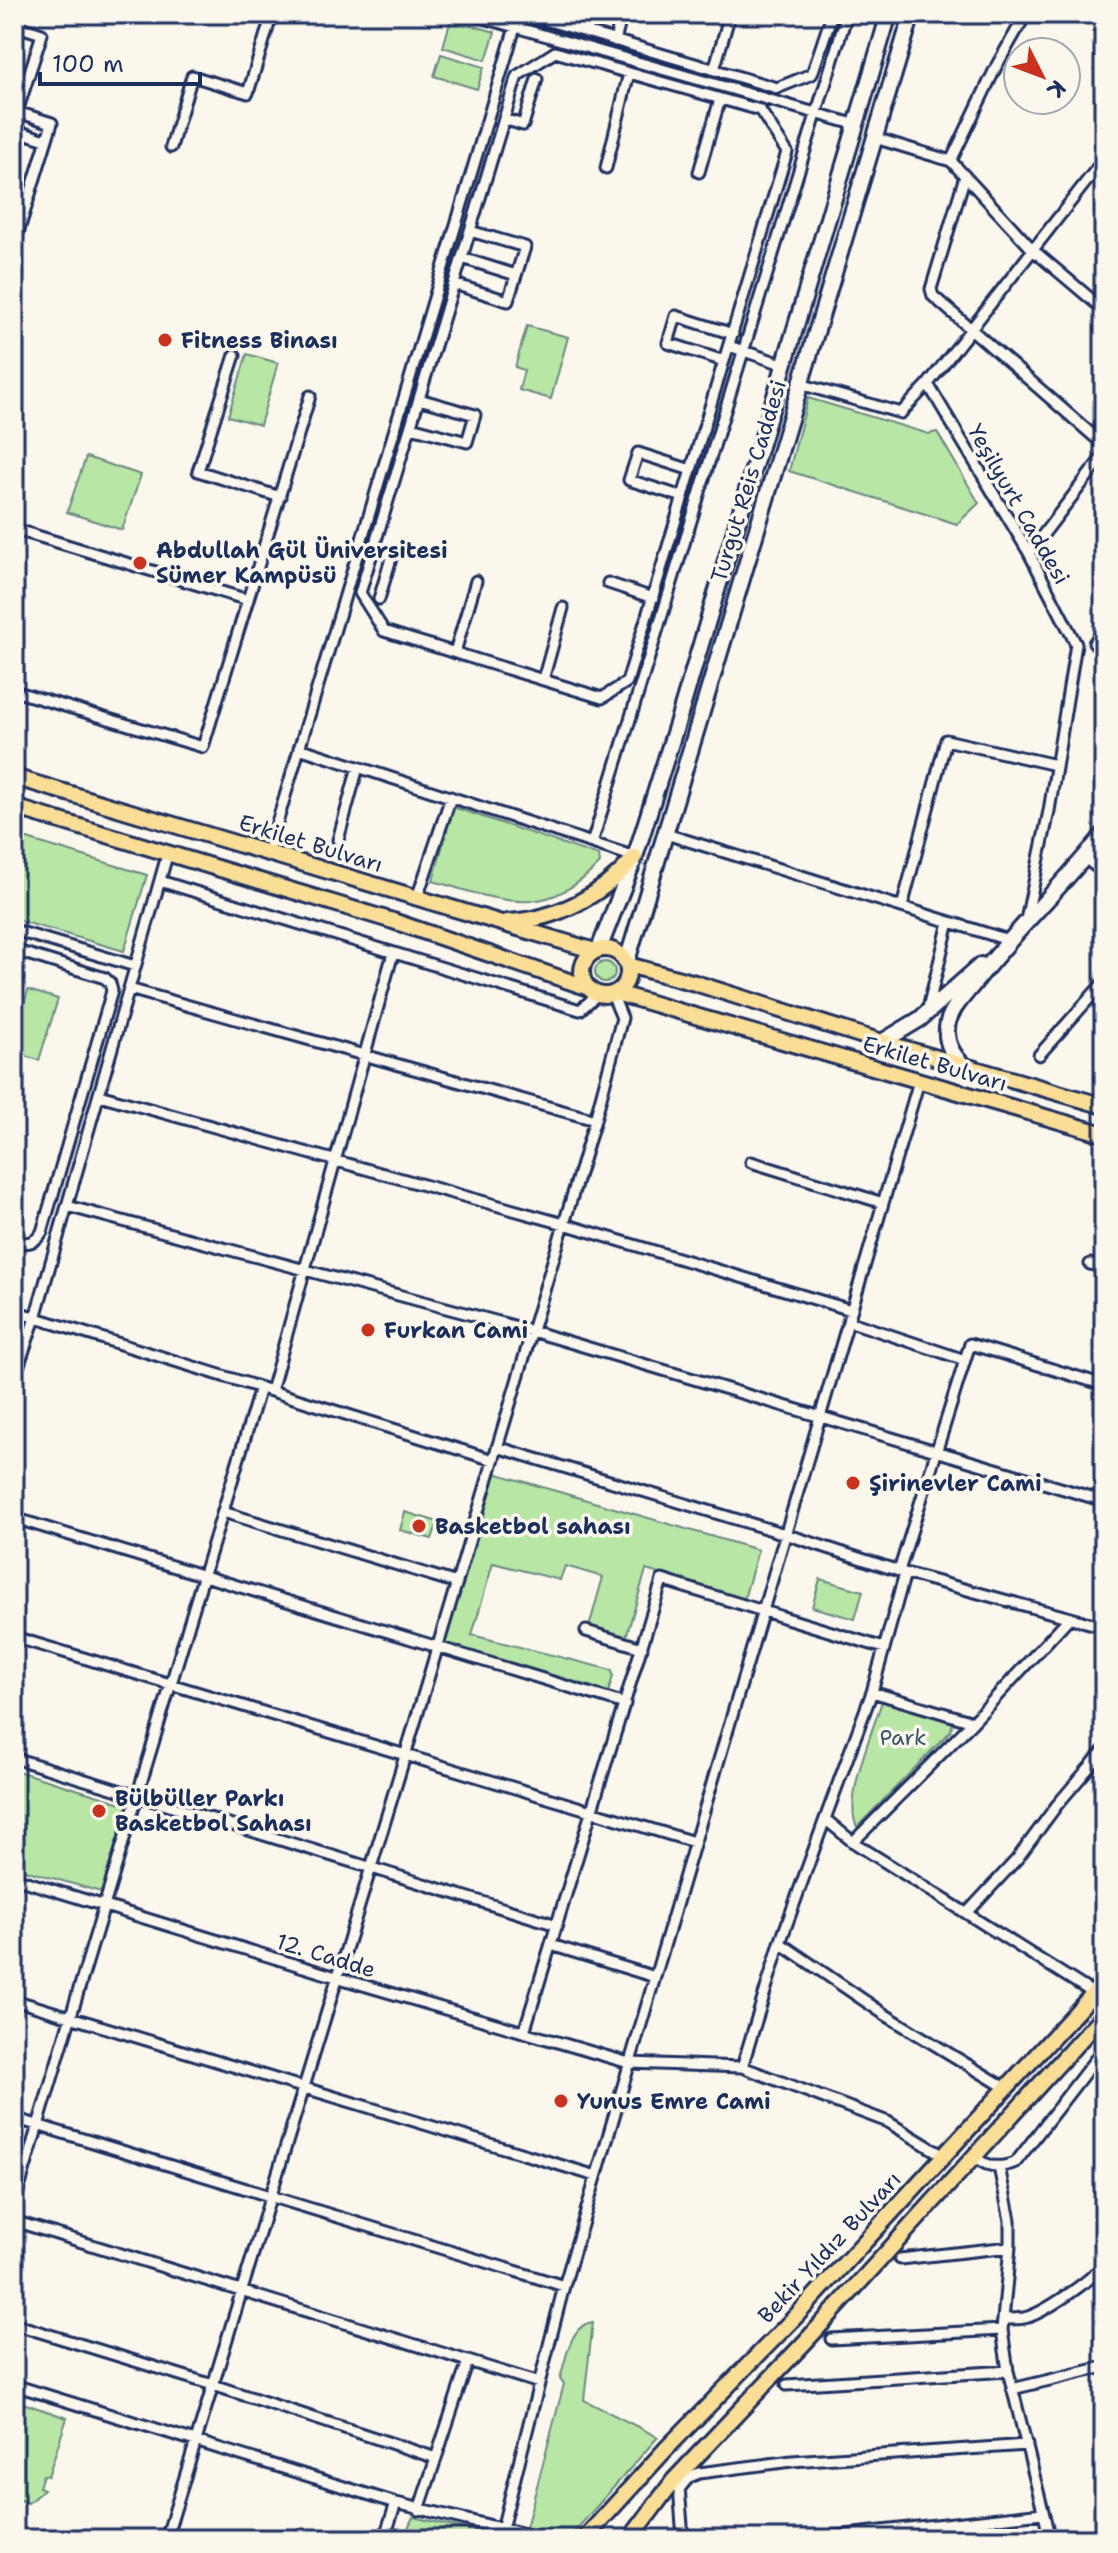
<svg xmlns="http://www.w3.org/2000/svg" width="1118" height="2553" viewBox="0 0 1118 2553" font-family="'Shantell Sans',sans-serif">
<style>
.green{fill:#b8e6a5;stroke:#6a8a82;stroke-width:2}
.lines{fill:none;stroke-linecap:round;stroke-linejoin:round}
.street-casing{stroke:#1b2f5e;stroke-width:15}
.secondary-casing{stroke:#1b2f5e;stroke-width:20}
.primary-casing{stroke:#1b2f5e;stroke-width:20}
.street{stroke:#fbf7ec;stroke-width:9}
.secondary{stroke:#fbf7ec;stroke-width:14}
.primary{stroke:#fbde96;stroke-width:14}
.poi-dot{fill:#c8321e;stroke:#fbf7ec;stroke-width:3}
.labels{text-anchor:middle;stroke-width:7;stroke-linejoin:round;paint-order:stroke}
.poi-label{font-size:22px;font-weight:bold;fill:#1b2f5e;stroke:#fbf7ec;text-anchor:start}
.street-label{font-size:22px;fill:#1b2f5e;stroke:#fbf7ec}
.park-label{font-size:22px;fill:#3a546c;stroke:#fbf7ec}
</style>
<rect width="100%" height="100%" fill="#fbf7ec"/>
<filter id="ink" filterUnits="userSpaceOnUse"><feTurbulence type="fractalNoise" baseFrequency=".0125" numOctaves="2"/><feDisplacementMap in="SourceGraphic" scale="16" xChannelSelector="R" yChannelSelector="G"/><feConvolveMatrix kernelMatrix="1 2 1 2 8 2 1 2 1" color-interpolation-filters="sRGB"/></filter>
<g filter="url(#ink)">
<path class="green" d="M451 19 495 32 486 60 443 47Z
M441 54 484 67 477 89 434 76Z
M527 326 568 337 551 399 519 390 524 370 515 367Z
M247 354 278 363 260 425 228 416Z
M808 398 929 434 937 432 979 503 957 524 789 471Z
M86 457 141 475 122 530 67 512Z
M453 807 599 856 600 863C544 922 501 900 433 881Z
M14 835 147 875 124 951 14 919Z
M595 972a10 10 0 1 1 20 0a10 10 0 1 1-20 0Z
M28 990 58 999 39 1060 14 1053V1038Z
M491 1472 758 1550 744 1599 646 1570 626 1637 589 1627 603 1577 565 1566 560 1580 493 1563 472 1635 612 1670 613 1676 608 1693 441 1644Z
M405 1512 438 1522 432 1539 400 1530Z
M820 1579 863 1591 855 1619 812 1607Z
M882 1701 954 1721 950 1732 857 1827C843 1800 873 1730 882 1701Z
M14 1770 128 1805 101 1892 14 1867Z
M593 2322 584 2400 658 2437 568 2539H523L564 2384 560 2378C566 2360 570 2324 593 2322Z
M14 2400 67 2418 48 2476 43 2475 39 2487 44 2489 28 2503 14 2498Z
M413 2517 511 2539H403Z"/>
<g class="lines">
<defs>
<path id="street" d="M470 14 857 125
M525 14 777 88 812 74 832 14
M14 25 42 34 17 112 52 123 14 246
M587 33 592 14
M615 41 622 14
M555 52 760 110 787 152 627 682 602 698 384 631 360 593 517 76Z
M714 70 730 14
M504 119 523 125 537 79
M14 130 46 140
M875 138 951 161 997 65 1026 14
M171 147 192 76 248 93 272 14
M951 161 1033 250 1104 310
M606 168 629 73
M699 172 720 99
M965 176 931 289 933 296 1104 445
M462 258 516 275
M454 284 508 301 525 247 470 231
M729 346 785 365
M235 355 198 471 280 497
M724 361 668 343 676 316 733 334
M800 384 901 413 928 384
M411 427 467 442 475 415 419 399
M683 497 629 480 638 453 691 470
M14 529 248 600
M373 549 392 555 379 599
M1029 553 1104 455
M608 583 653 598
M1104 629 1094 643 1104 648
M455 652 476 581
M543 680 563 608
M14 691 203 747 310 396
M299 748 635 857
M666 834 1008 940
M338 840 358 767
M592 843 847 14
M268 853 519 14
M1085 858 1104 873
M160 881 580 1010 598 994
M417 898 451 797
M902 907 946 740 1056 765
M1026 920 1049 811 1076 644 1029 553 928 384 1104 159
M14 930 135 966
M14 950 105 978 110 983 112 991 42 1232C35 1244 26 1244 14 1241
M129 989 595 1120
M927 1012 949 922
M1039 1055 1104 982
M99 1095 564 1224 851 1310
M751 1162 883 1203
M67 1206 532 1331 1104 1501
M1090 1264 1104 1268
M14 1311 493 1460
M848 1321 965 1360
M14 1379 35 1318 168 852
M271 1391 393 953
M497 1447 785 1534 905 1573 1104 1627
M223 1512 457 1583
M14 1518 625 1704
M899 1571 970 1344 1104 1385
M905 1573 872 1692 825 1819 853 1842 1093 1993
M586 1631 642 1648
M14 1637 694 1842
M872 1692 973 1722
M14 1758 557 1925
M853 1842 973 1722 1069 1618
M14 1878 336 1977 629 2063 742 2067 780 1943 884 2014 1006 2088
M967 1913 1017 1859 1057 1805 1104 1750
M780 1943 825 1819
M551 1945 655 1977
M14 2000 596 2176
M524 2032 662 1580 884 1648
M742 2067 888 2122 944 2156
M14 2118 564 2286
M974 2156C987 2168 1000 2169 1016 2162L1104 2048
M999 2167 1010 2220V2247L1002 2330 1008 2371 1050 2539
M14 2205 260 1388
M14 2221 539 2383
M900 2259 1010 2247
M1004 2319C1011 2319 1018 2319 1024 2318 1043 2314 1092 2280 1104 2264
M14 2324 213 2385 436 2458
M831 2339 1002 2330
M14 2385 396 2503 546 2539
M787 2385 1008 2371
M1012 2389 1104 2367
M679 2486 683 2539
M680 2488 689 2477 699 2473 792 2461 1027 2445
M419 2510 468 2361
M502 2529 564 2286 919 1081
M166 2539 405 1756 595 1120 622 1018 612 994
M384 2539 396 2503
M810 2539 1042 2513"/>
<path id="secondary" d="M599 949 635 857 681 711 889 14
M627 961 912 14
M882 1042 920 1019 981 965
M964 1066C951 1054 944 1039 948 1022 952 1007 966 994 975 982 1016 930 1063 885 1104 834"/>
<path id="primary" d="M14 777 595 951
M14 807 393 921 589 988
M507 922C557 920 603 895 635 857
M582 972a23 23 0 1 1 46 0a23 23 0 1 1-46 0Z
M628 965 695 983 882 1042 1104 1106
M616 993 1104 1134
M584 2539 666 2449 797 2315 1104 1982
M630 2539 674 2480 806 2341 1104 2014"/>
</defs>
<use href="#street" class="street-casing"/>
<use href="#secondary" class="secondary-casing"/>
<use href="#primary" class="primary-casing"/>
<use href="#street" class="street"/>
<use href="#secondary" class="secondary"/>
<use href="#primary" class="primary"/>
</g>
</g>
<g class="poi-dot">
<circle cx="165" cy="340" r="8"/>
<circle cx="140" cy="563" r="8"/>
<circle cx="368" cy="1330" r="8"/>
<circle cx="853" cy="1483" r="8"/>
<circle cx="419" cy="1526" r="8"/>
<circle cx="99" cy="1811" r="8"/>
<circle cx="561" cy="2101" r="8"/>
</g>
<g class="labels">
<g class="poi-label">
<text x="181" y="348">Fitness Binası</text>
<text x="156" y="558">Abdullah Gül Üniversitesi<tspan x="156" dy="25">Sümer Kampüsü</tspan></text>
<text x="384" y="1338">Furkan Cami</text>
<text x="869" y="1491">Şirinevler Cami</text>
<text x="435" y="1534">Basketbol sahası</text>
<text x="115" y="1806">Bülbüller Parkı<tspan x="115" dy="25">Basketbol Sahası</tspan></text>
<text x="577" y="2109">Yunus Emre Cami</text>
</g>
<g class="street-label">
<text transform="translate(748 481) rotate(-73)" y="8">Turgut Reis Caddesi</text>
<text transform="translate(1019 504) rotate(60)" y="8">Yeşilyurt Caddesi</text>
<text transform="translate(311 843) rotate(17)" y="8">Erkilet Bulvarı</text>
<text transform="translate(935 1063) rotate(16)" y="8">Erkilet Bulvarı</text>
<text transform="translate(326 1955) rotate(17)" y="8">12. Cadde</text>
<text transform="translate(829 2247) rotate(-47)" y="8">Bekir Yıldız Bulvarı</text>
</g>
<g class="park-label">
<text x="903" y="1745">Park</text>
</g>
</g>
<rect width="1118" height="2553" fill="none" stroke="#fbf7ec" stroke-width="48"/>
<rect x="24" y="24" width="1070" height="2505" fill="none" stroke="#1b2f5e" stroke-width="3" filter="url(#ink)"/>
<g transform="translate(1042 76) rotate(132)"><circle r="38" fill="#fbf7ec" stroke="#a1a7b3" stroke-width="2"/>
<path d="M0-6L14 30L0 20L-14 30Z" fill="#c8321e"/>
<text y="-12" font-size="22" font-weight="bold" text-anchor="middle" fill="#1b2f5e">K</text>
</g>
<path d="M40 72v12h160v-12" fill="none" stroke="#1b2f5e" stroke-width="4"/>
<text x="52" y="72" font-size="24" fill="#1b2f5e" stroke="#fbf7ec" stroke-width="6" paint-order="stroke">100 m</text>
</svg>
